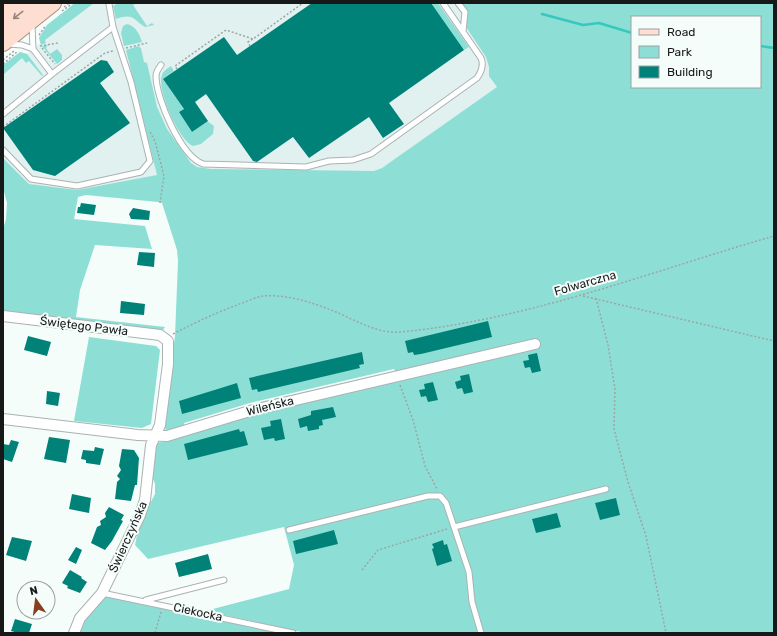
<svg xmlns="http://www.w3.org/2000/svg" width="777" height="636" viewBox="0 0 777 636" font-family="Rubik,sans-serif">
<style>
.built{fill:#e1f1ef}
.green{fill:#8ddfd6;fill-rule:evenodd}
.lines{fill:none;stroke-linecap:round;stroke-linejoin:round}
.stream{stroke:#36c8bc;stroke-width:2.5}
.building{fill:#008279}
.service-casing{stroke:#abb2b1;stroke-width:7}
.minor-casing{stroke:#abb2b1;stroke-width:12}
.primary-casing{stroke:#ac8b7d;stroke-width:18}
.path{stroke:#9ea4a3;stroke-width:1.5;stroke-dasharray:2 2;stroke-linecap:butt}
.service{stroke:#fff;stroke-width:5}
.minor{stroke:#fff;stroke-width:10}
.primary{stroke:#fdded1;stroke-width:16}
.oneway{stroke:#96857e}
.labels{text-anchor:middle;stroke-width:4;stroke-linejoin:round;paint-order:stroke}
.street-label{font-size:12px;fill:#171919;stroke:#f5fdfb}
</style>
<rect width="100%" height="100%" fill="#f5fdfb"/>
<path class="built" d="M75 3H482L508 99 386 184 76 193 27 188 24 178 3 158V65L20 52 27 54 40 43 39 35 47 25Z"/>
<path class="green" d="M75 3H94L45 40 46 43 41 45 39 38 47 25Z
M118 3H137L133 5 147 26 152 23 154 25 145 27C132 19 134 13 116 19L113 6Z
M438 3 469 47 464 50 431 4Z
M462 3H774V633H306L205 611 289 589 294 565 284 527 148 559 135 545 139 525 155 494V484L151 474 156 443 167 441 247 417 400 380 394 369 250 403 184 423 185 426 167 431 164 427V421L175 336 178 261 177 250 162 203 158 202 86 195 78 197 74 219 145 226 152 249 95 245 80 290 76 317 165 327 163 330 3 311V229L6 219 7 203 3 188V158L29 184 77 190 157 175 126 50 138 46 141 48 144 62 147 63 157 107 167 129 191 163 197 167 211 169 374 171 382 168 497 87 489 76V67L486 57 466 27 468 12ZM632 17H760V87H632Z
M127 24C136 26 140 35 142 42L124 46 121 33 123 26Z
M48 45 46 48 50 54 57 49 62 55V60L57 64 42 46Z
M20 52 27 54 43 75 42 76 29 61 26 63 22 58 3 75V65Z
M171 66 174 71 163 79 184 109 179 112 192 132 207 121 214 126 213 134 201 144 193 146C179 141 156 89 162 75 163 71 167 69 171 66Z
M89 337 156 346 160 350 151 424 142 428 74 421Z
M106 596 162 607 206 620 225 621 280 633H77L82 620Z"/>
<g class="lines">
<path class="stream" d="M542 14 583 25 599 23 632 33
M760 46 774 48"/>
</g>
<path class="building" d="M312 3H431L464 50 389 103 404 124 383 138 369 117 309 158 293 137 257 162 253 161 206 94 195 102 208 121 192 132 179 112 184 109 163 79 224 37 237 55Z
M101 60 107 61 114 72 100 83 130 123 55 176 33 170 3 128Z
M81 203 96 205 94 215 77 213 78 207H80Z
M133 208 150 211 149 220 131 219 129 214Z
M139 252 155 253 154 267 137 265Z
M121 301 145 304 144 315 120 313Z
M488 321 492 337 421 354 414 355 413 352 408 353 405 341Z
M28 336 51 342 47 356 24 350Z
M362 352 364 364 359 365 360 368 258 392 257 389 252 390 249 378Z
M537 353 541 371 532 373 530 367 525 368 523 361 529 360 528 355Z
M469 374 473 392 464 394 462 388 457 389 455 382 461 380 460 376Z
M433 382 438 400 428 402 426 396 421 397 419 390 425 389 424 384Z
M237 383 241 398 182 414 179 401Z
M47 391 60 393 58 406 46 404Z
M333 407 336 417 322 420 323 425 319 426V429L308 431 307 426 300 428 298 419 311 415V411Z
M281 419 285 439 275 441 274 438 264 440 261 428 271 426 270 421Z
M239 429 240 432 244 431 248 445 188 460 184 444Z
M49 437 70 440 66 463 44 459Z
M11 440 19 442 12 462 3 459V444L9 445Z
M95 447 104 449 100 465 86 463V460L81 459 83 450 94 451Z
M122 449 134 450 139 458 137 485H135L131 501 115 499 117 482 120 479 117 476 121 470 119 466Z
M72 494 91 498 89 513 69 509Z
M616 498 620 515 600 520 595 503Z
M109 507 124 515 121 520 123 521 112 541 105 550 91 543 97 527 101 525 100 521 106 517 105 513Z
M557 513 561 527 536 533 532 519Z
M334 530 338 544 296 554 293 541Z
M12 537 32 541 26 561 6 555Z
M443 540 444 545 447 544 452 561 437 566 432 549 434 548 432 544Z
M76 547 82 550 76 564 68 560Z
M208 554 212 569 179 577 175 563Z
M70 570 82 577 81 578 87 582 80 593 67 588 68 586 62 583Z
M15 619 32 624 29 633H18L11 631Z"/>
<g class="lines">
<defs>
<path id="service" d="M458 3 465 12 463 31
M32 25 33 49 52 74
M8 44 22 45 33 49
M161 65C158 69 156 72 156 76 156 99 181 156 203 164L306 167 329 161 353 160 371 154 477 78C482 71 484 65 481 58L443 3
M3 114 52 74 113 27
M3 150 31 179 77 186 141 172 150 161 131 82 113 27 109 4
M454 527 606 489
M289 530 428 496H440L446 503 469 572 472 602 481 633
M102 593 293 633
M146 600 224 580"/>
<path id="minor" d="M3 316 160 335 168 341V364L160 425 151 445 145 500 140 515 102 593 80 618 74 633
M3 419 138 435 167 436 253 410 535 344"/>
<path id="primary" d="M3 8 11 3
M3 27 33 3
M3 43 53 3"/>
</defs>
<use href="#service" class="service-casing"/>
<use href="#minor" class="minor-casing"/>
<use href="#primary" class="primary-casing"/>
<path class="path" d="M64 7 69 3
M62 11 73 3
M39 35 46 25
M40 46 58 43
M250 46 248 42 253 39
M42 48 55 64
M126 48 147 43
M3 60 14 51
M3 64 18 51
M177 69 175 66 226 30 253 39 303 3
M3 127 105 53 113 51
M150 132 155 141 164 176 160 203
M583 296 774 341
M596 298 608 345 615 389 614 429 628 482 646 536 666 633
M173 334C196 322 220 311 245 302 250 300 257 297 263 296 287 294 314 303 336 312 355 320 378 334 399 332 525 321 652 271 774 236
M400 385 413 420 425 466 437 489
M362 570 378 550 447 529
M155 633 161 612"/>
<use href="#service" class="service"/>
<use href="#minor" class="minor"/>
<use href="#primary" class="primary"/>
</g>
<defs><path id="oneway-shaft" d="M-6 0H5M1.5-3L5.5 0L1.5 3" fill="none" stroke-width="1.6" stroke-linecap="round" stroke-linejoin="round"/></defs>
<use class="oneway" href="#oneway-shaft" transform="translate(18 15) rotate(142)"/>
<g class="labels">
<g class="street-label">
<text transform="translate(585 283) rotate(-16)" y="4">Folwarczna</text>
<text transform="translate(84 326) rotate(7)" y="4">Świętego Pawła</text>
<text transform="translate(270 406) rotate(-14)" y="4">Wileńska</text>
<text transform="translate(128 537) rotate(-66)" y="4">Świerczyńska</text>
<text transform="translate(198 612) rotate(12)" y="4">Ciekocka</text>
</g>
</g>
<rect width="777" height="636" fill="none" stroke="#171919" stroke-width="8"/>
<rect x="631" y="16" width="130" height="72" fill="#f5fdfb" stroke="#9ca2a1"/>
<rect x="639" y="29" width="20" height="6" fill="#fdded1" stroke="#9ca2a1"/>
<text x="667" y="36" font-size="12" fill="#171919">Road</text>
<rect x="639" y="46" width="20" height="12" fill="#8ddfd6" stroke="#9ca2a1"/>
<text x="667" y="56" font-size="12" fill="#171919">Park</text>
<rect x="639" y="66" width="20" height="12" fill="#008279" stroke="#9ca2a1"/>
<text x="667" y="76" font-size="12" fill="#171919">Building</text>
<g transform="translate(36 600) rotate(346)"><circle r="19" fill="#f5fdfb" stroke="#9ca2a1"/>
<path d="M0-3L7 15L0 10L-7 15Z" fill="#873f1f"/>
<text y="-6" font-size="11" font-weight="bold" text-anchor="middle" fill="#171919">N</text>
</g>
</svg>
